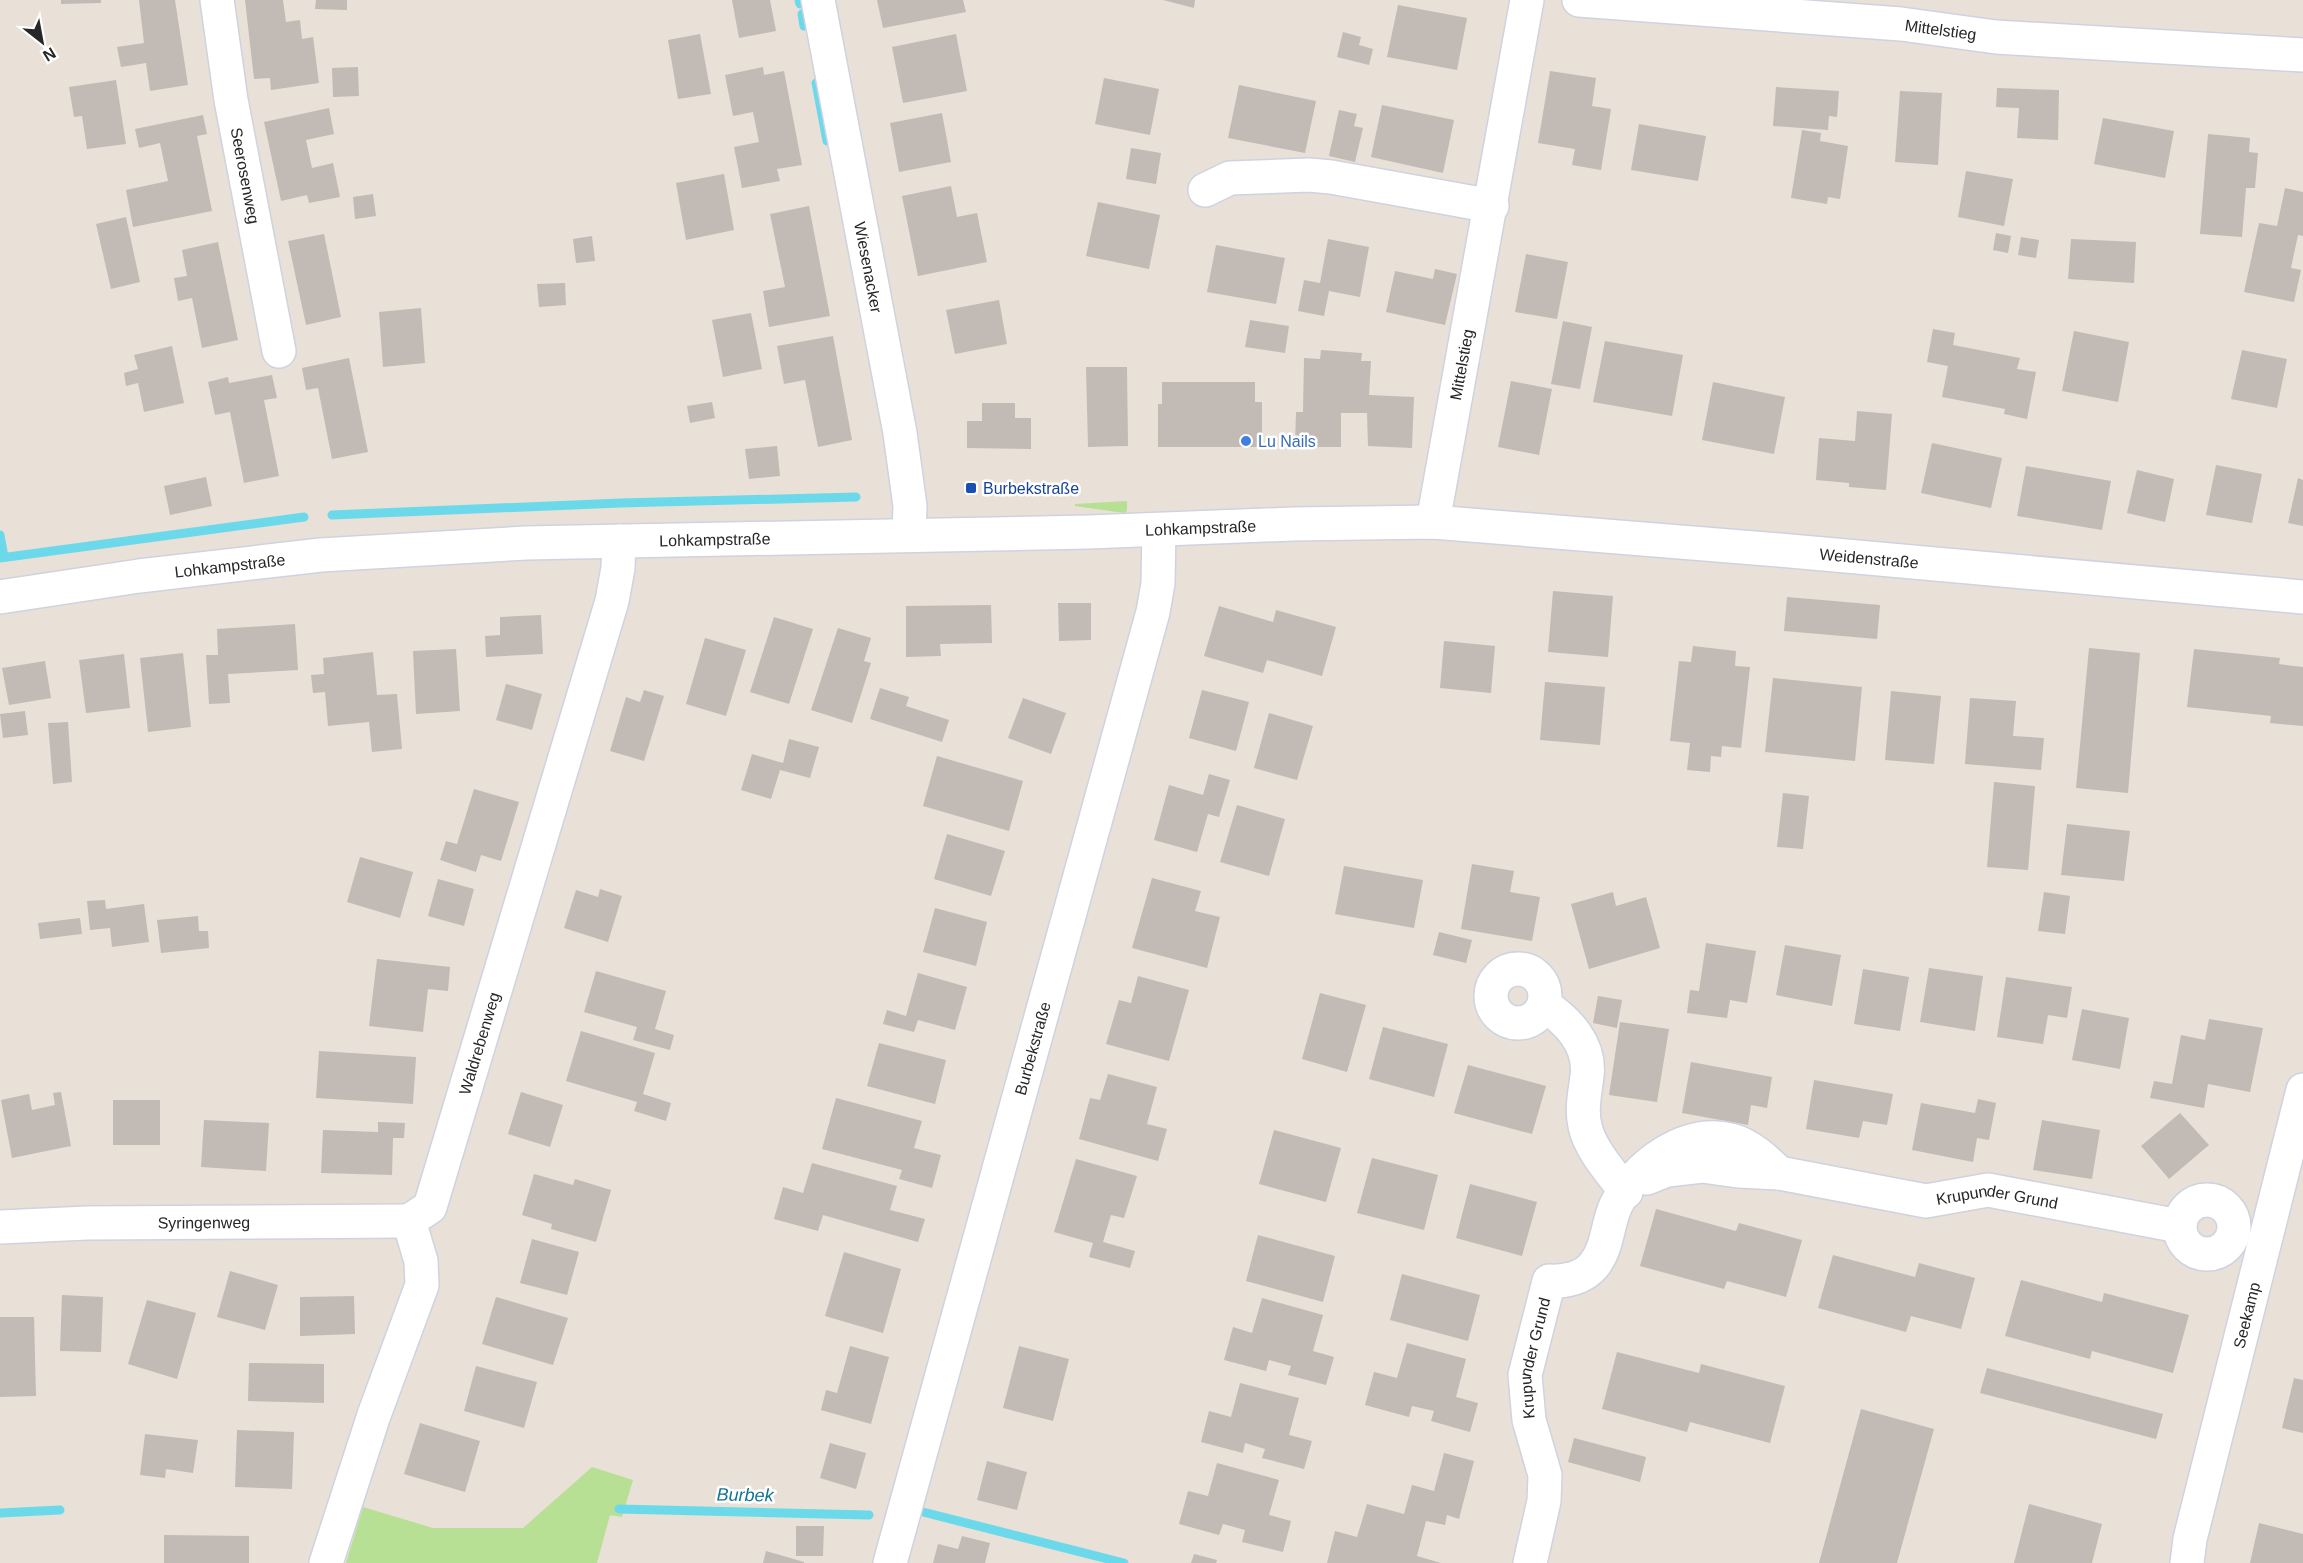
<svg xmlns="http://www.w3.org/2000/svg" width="2303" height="1563" viewBox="0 0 2303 1563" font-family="Arial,sans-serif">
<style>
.green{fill:#b8e095}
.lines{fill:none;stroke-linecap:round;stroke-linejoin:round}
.stream{stroke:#6cd9eb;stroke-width:9}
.building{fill:#c2bab5}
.minor-casing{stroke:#ced3e0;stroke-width:36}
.minor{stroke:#fff;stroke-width:33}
.shop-dot{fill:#3f7fe0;stroke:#fff;stroke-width:2}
.transit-dot{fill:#1a4fb4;stroke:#fff;stroke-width:2}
.labels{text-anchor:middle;stroke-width:5;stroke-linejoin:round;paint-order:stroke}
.street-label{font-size:16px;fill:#272727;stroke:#fff}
.shop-label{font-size:16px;fill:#366cbe;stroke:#fff;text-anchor:start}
.transit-label{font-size:16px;fill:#164399;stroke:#fff;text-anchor:start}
.water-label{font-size:18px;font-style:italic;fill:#107592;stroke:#fff}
</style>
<rect width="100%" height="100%" fill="#e9e0d8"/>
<path class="green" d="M1127 501V511L1124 513 1075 506V504Z
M592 1467 633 1480 622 1517 610 1515 597 1563H346L363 1507 433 1528H523Z"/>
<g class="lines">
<path class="stream" d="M799 0 800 4
M802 14 804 26
M816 83 827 141
M332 515 620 503 856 497
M0 535 4 557
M0 558 304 517
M619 1509 869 1515
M923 1512 1124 1563
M0 1513 60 1510"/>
</g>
<path class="building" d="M61 0H101V3L61 4Z
M139 0H175L188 85 150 91 146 63 121 67 117 47 144 43Z
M245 0H283L286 22 300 20 302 39 313 37 319 83 271 90 270 78 254 79Z
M316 0H347V10L315 9Z
M732 0H770L776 31 739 38Z
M877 0H963L966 12 883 28Z
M1163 0H1195L1194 8Z
M1398 5 1467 18 1457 70 1387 57Z
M1343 32 1361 37 1359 45 1373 49 1369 65 1337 57Z
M700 34 711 94 678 99 668 40Z
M956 34 967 91 903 103 892 47Z
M358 67 359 96 333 97 332 68Z
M763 67 764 75 784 71 802 165 777 169 780 181 742 188 734 147 759 142 753 112 733 116 725 75Z
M1550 71 1596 78 1592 106 1611 109 1601 170 1572 165 1575 149 1538 143Z
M1104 78 1159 89 1150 135 1095 124Z
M116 80 126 144 87 149 82 116 74 117 69 87Z
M1239 85 1316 101 1305 153 1228 138Z
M1776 87 1839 91 1837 117 1829 116 1828 130 1773 126Z
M1997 88 2059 90 2058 140 2017 138 2019 108 1996 107Z
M1900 91 1942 93 1938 165 1895 162Z
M1382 105 1454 120 1443 173 1371 157Z
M329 108 334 134 306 140 312 168 333 163 340 197 309 203 307 195 281 201 264 122Z
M1339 110 1357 114 1354 126 1363 128 1355 162 1329 156Z
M942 113 951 162 899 172 890 123Z
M203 115 207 134 197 136 212 211 133 227 126 190 168 181 160 143 139 148 135 129Z
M2103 118 2174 131 2165 178 2094 164Z
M1639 124 1706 136 1698 181 1631 170Z
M1802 130 1821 133 1820 141 1848 146 1840 199 1828 197 1827 204 1791 198Z
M2208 134 2250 138 2249 152 2258 153 2255 188H2246L2242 237 2200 234Z
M1131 148 1161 153 1156 184 1126 179Z
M1966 171 2013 179 2004 226 1958 217Z
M724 174 734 230 686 240 676 183Z
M951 186 957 217 977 213 987 262 918 276 902 196Z
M2285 188 2303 192V236L2298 235 2291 268 2301 270 2294 302 2244 292 2259 223 2277 226Z
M373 194 376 216 355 219 353 197Z
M1098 202 1160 215 1149 269 1086 256Z
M809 206 830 316 769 327 763 291 785 287 770 214Z
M126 217 140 282 111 289 96 224Z
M1996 233 2011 236 2008 253 1993 250Z
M324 234 341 317 306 325 288 241Z
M592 236 595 261 576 263 573 239Z
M2021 237 2039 240 2036 258 2018 255Z
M1328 239 1369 247 1360 297 1329 291 1324 316 1298 311 1304 280 1320 283Z
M2071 239 2136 242 2134 283 2068 279Z
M218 242 238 340 202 348 192 298 178 301 174 278 187 276 182 250Z
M1216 245 1285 258 1276 304 1207 292Z
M1526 254 1568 262 1557 319 1515 312Z
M1435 269 1457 274 1445 325 1386 312 1395 271 1433 279Z
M565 283 566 305 539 307 537 284Z
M999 300 1007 344 955 354 946 310Z
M421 308 425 363 383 367 379 312Z
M751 313 762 369 723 377 712 320Z
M1250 320 1289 326 1285 353 1245 347Z
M1563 321 1592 327 1580 389 1551 384Z
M1933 329 1955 333 1953 345 2020 358 2017 369 2036 372 2027 419 2004 414 2005 409 1942 397 1948 366 1927 362Z
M2074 331 2129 342 2118 402 2062 391Z
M833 336 852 440 818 447 805 380 784 384 777 346Z
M1605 341 1683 355 1672 416 1593 402Z
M172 346 184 403 144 412 138 383 126 386 124 373 138 369 134 355Z
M1321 350 1362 353 1361 361H1371L1369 395 1414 397 1412 448 1368 446 1367 413H1341V447H1295L1296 412H1303L1304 358 1320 359Z
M2242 350 2287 359 2277 408 2231 399Z
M349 358 368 452 332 459 318 388 306 390 302 368Z
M1086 367H1127L1128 446 1088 447Z
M272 375 277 398 264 400 279 476 244 483 230 412 215 415 208 382 228 377 229 383Z
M1511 381 1552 389 1539 455 1498 447Z
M1162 382H1255V402H1262V447H1158V404H1162Z
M1713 382 1785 397 1774 454 1702 440Z
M712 402 715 418 690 423 687 406Z
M982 403H1015V418H1031V449L967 448V421H982Z
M1857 411 1892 414 1886 490 1849 487V483L1816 480 1819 438 1855 441Z
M1932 443 2002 458 1991 508 1921 493Z
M777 446 780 476 749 479 745 449Z
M2216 465 2262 474 2252 523 2206 515Z
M2026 466 2111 481 2102 530 2017 516Z
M2137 470 2174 479 2165 522 2127 513Z
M206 477 212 506 170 515 164 486Z
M2298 478 2303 480V526L2288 523Z
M1553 591 1613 596 1608 657 1548 652Z
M1787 597 1880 605 1877 639 1784 631Z
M1058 603H1091V640L1059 641Z
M991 605 992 643 940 644 941 656 906 657V606Z
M1219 606 1273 622 1276 610 1336 627 1322 676 1267 660 1263 673 1204 656Z
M541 615 543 654 486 657 485 636 500 635V617Z
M774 617 813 629 789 704 750 692Z
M295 624 298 670 228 674 230 703 209 704 206 655H218L217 629Z
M838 628 871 638 864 661 871 663 852 723 811 710Z
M705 638 746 650 726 716 686 704Z
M1444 641 1495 646 1491 693 1440 688Z
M1693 646 1736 651 1735 666 1750 667 1741 748 1722 746 1721 757 1711 756 1710 772 1687 770 1690 743 1670 741 1679 661 1691 662Z
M2089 648 2140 653 2128 793 2076 788Z
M456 649 460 711 416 714 413 651Z
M2194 649 2280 658 2279 664 2303 667V726L2270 723 2271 716 2187 707Z
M373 652 377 695 397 694 402 749 372 752 369 722 328 726 325 692 313 693 311 675 324 674 323 658Z
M183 653 191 727 148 732 140 658Z
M124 654 130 708 86 713 79 660Z
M45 661 51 698 9 705 2 668Z
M1773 678 1862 687 1855 761 1765 752Z
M1545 682 1605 687 1600 745 1540 740Z
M506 684 542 694 532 730 496 720Z
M880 688 909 697 906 706 949 720 942 742 870 719Z
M644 690 664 696 644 761 610 751 626 697 640 702Z
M1202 690 1249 702 1236 751 1189 738Z
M1891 691 1941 696 1934 764 1885 760Z
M1023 698 1066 713 1051 754 1008 738Z
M1970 698 2016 701 2013 736 2044 738 2041 770 1965 764Z
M25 711 28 735 3 738 0 714Z
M1269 713 1313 726 1297 780 1254 768Z
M68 722 72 782 53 784 48 723Z
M789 739 819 747 810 778 780 770 771 799 741 790 752 754 783 763Z
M937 756 1023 781 1009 831 923 806Z
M1209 774 1230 780 1219 817 1208 814 1197 852 1154 840 1169 785 1203 795Z
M1994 782 2035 786 2028 870 1987 867Z
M474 789 519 802 501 861 481 855 476 872 440 860 446 841 457 844Z
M1783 793 1809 796 1803 849 1777 847Z
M1237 805 1285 819 1269 876 1220 862Z
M2067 824 2130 831 2124 881 2061 875Z
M947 834 1005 851 991 896 934 879Z
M360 857 413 872 400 918 347 902Z
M1472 864 1514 871 1510 892 1540 897 1532 941 1461 929Z
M1344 866 1423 880 1414 928 1335 914Z
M1152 878 1201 891 1195 911 1220 917 1207 968 1132 948Z
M438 879 474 889 464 926 428 916Z
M600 889 622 896 608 942 564 928 576 890 598 897Z
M1613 892 1616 906 1646 897 1660 948 1589 969 1571 904Z
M2044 892 2070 896 2065 934 2038 931Z
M105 900 106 909 144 904 149 942 112 947 110 928 90 930 87 901Z
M935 908 987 922 976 966 923 952Z
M198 916 199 931H208L209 948 161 953 157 920Z
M80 918 82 934 40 939 38 923Z
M1439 932 1472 940 1466 963 1433 955Z
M1706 943 1756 951 1747 1003 1730 1000 1727 1018 1687 1013 1690 990 1699 991Z
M1785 945 1841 955 1832 1006 1776 995Z
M377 959 450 967 448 991 428 989 423 1032 369 1026Z
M1929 968 1983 976 1975 1031 1920 1022Z
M1863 969 1909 977 1900 1031 1854 1024Z
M596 971 666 991 655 1029 674 1035 670 1050 633 1040 637 1027 584 1012Z
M918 973 967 987 955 1030 918 1020 914 1032 883 1024 887 1010 906 1016Z
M1138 976 1189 990 1169 1061 1106 1044 1119 1000 1131 1003Z
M2006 977 2072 987 2067 1018 2048 1015 2043 1044 1997 1037Z
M1320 993 1366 1005 1347 1072 1302 1059Z
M1598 996 1622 1000 1617 1028 1593 1023Z
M2082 1009 2129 1018 2120 1069 2072 1060Z
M2209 1019 2263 1028 2250 1092 2208 1084 2204 1108 2150 1098 2154 1081 2172 1084 2181 1035 2205 1040Z
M1620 1022 1669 1029 1657 1102 1609 1095Z
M1383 1027 1448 1044 1434 1097 1369 1079Z
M581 1031 655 1053 643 1094 671 1103 666 1121 634 1111 637 1102 566 1081Z
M879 1043 946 1060 935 1104 867 1086Z
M319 1051 416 1057 413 1104 316 1098Z
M1691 1062 1772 1077 1767 1108 1751 1105 1748 1125 1682 1113Z
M1468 1065 1546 1086 1532 1134 1454 1113Z
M1108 1074 1157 1087 1147 1124 1167 1129 1158 1161 1079 1139 1090 1098 1100 1100Z
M1814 1080 1893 1094 1887 1125 1863 1121 1859 1138 1806 1129Z
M61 1092 71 1146 12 1158 1 1100 29 1094 32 1110 55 1105 53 1093Z
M521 1092 563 1105 550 1147 508 1134Z
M836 1098 922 1121 914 1148 941 1155 932 1188 899 1179 902 1170 822 1149Z
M1978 1099 1996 1103 1989 1140 1977 1138 1973 1162 1912 1150 1921 1103 1975 1113Z
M113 1100H160V1145H113Z
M2180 1113 2209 1145 2169 1179 2141 1146Z
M204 1120 269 1123 266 1171 201 1167Z
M2042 1120 2100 1130 2092 1179 2033 1170Z
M378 1122 405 1123 404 1138H393L392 1175 321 1173 323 1130 378 1132Z
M1274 1130 1341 1148 1326 1202 1259 1184Z
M1372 1158 1438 1175 1424 1230 1357 1213Z
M1076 1159 1137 1176 1124 1218 1111 1215 1103 1242 1135 1251 1130 1268 1089 1257 1093 1243 1054 1232Z
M812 1163 897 1186 890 1210 925 1219 918 1242 823 1215 818 1231 774 1219 783 1187 803 1193Z
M534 1174 573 1185 575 1179 611 1190 596 1242 551 1229 552 1224 522 1215Z
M1470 1184 1537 1202 1522 1256 1456 1238Z
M1656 1209 1736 1231 1739 1223 1802 1240 1786 1297 1727 1281 1724 1289 1640 1266Z
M1258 1235 1335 1256 1323 1302 1246 1281Z
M532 1239 579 1252 567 1295 520 1283Z
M844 1252 901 1269 883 1333 825 1316Z
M1833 1255 1915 1277 1919 1263 1975 1278 1961 1329 1911 1316 1906 1332 1818 1308Z
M230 1271 278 1285 265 1330 217 1317Z
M1402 1274 1480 1295 1468 1341 1390 1320Z
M2021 1280 2102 1302 2104 1293 2189 1315 2173 1373 2092 1351 2090 1359 2005 1336Z
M62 1295 103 1297 101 1352 60 1351Z
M354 1296 355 1334 300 1336V1297Z
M496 1297 568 1318 553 1365 482 1344Z
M1262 1298 1323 1315 1313 1351 1334 1357 1326 1385 1288 1375 1291 1366 1269 1360 1266 1371 1224 1360 1233 1327 1252 1333Z
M147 1300 196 1313 177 1379 128 1364Z
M0 1317H34L36 1396 0 1397Z
M1407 1343 1466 1359 1456 1397 1478 1403 1470 1432 1431 1421 1434 1411 1412 1406 1409 1417 1365 1405 1374 1372 1397 1378Z
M850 1346 889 1357 871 1424 821 1410 826 1390 837 1393Z
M1019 1346 1069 1359 1053 1421 1003 1408Z
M1617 1352 1699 1373 1701 1364 1785 1386 1770 1443 1690 1422 1687 1432 1602 1409Z
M249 1363 324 1364V1403L248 1401Z
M476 1366 537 1382 524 1428 464 1411Z
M1987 1368 2163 1414 2156 1439 1980 1393Z
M2294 1378 2303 1380V1433L2282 1428Z
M1240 1383 1299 1398 1289 1435 1312 1441 1304 1469 1262 1458 1265 1449 1245 1443 1243 1453 1201 1442 1209 1411 1231 1417Z
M1861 1409 1934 1429 1897 1563H1819Z
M420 1423 480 1441 465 1492 404 1474Z
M237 1430 294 1432 292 1489 235 1487Z
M145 1434 198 1440 193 1473 166 1469 165 1478 140 1475Z
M1574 1438 1646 1457 1640 1482 1568 1462Z
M830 1443 866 1453 856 1489 820 1478Z
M1444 1453 1474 1461 1459 1519 1447 1515 1445 1525 1426 1521 1417 1556 1441 1563H1327L1335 1531 1357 1537 1367 1504 1404 1514 1412 1485 1434 1491Z
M987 1461 1027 1472 1017 1510 977 1500Z
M1217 1463 1279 1480 1269 1515 1291 1521 1283 1552 1242 1542 1245 1530 1223 1524 1219 1535 1179 1524 1188 1491 1208 1496Z
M2029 1504 2102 1524 2092 1563H2014Z
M2259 1523 2303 1534V1563H2250Z
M796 1526H824L823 1556H796Z
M164 1535 249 1536V1563H164Z
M962 1536 990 1543 985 1563H933L938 1544 958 1549Z
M766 1551 804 1562V1563H763Z
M1194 1554 1217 1560 1216 1563H1191Z"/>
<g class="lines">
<defs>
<g id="minor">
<path id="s1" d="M217 0 231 100 279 351"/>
<path id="s2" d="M818 0 900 433 910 506 909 535"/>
<path id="s3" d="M1579 0 1901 24 1996 37 2303 55"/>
<path d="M1205 190 1230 178 1309 175 1331 177 1492 206"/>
<path id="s4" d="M1433 522 1527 0"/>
<path id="s5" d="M0 597 139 576 321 555 526 543 1089 532 1293 524 1433 522 1779 550 2303 597"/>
<circle cx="1518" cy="996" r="27"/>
<path d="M1544 1005C1568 1021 1591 1045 1587 1076 1585 1093 1581 1109 1585 1126 1590 1150 1612 1173 1626 1192"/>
<path id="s6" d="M1647 1178 1667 1170 1702 1166 1738 1171 1779 1173 1926 1201 1988 1190 2179 1226"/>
<circle cx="2207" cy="1227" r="27"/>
<path id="s7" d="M0 1227 87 1223 409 1221"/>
<path id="s8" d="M326 1563 374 1415 422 1285 421 1261 409 1221 430 1207 612 601 618 568 619 541"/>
<path id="s9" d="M890 1563 1153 612 1158 583 1159 530"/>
<path id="s10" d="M1530 1563 1544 1501 1545 1475 1529 1420 1525 1375 1549 1281C1565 1282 1584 1278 1594 1265 1608 1248 1607 1224 1616 1205 1636 1165 1685 1129 1731 1140 1750 1145 1766 1160 1779 1173"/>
<path id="s11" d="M2187 1563 2190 1539 2303 1090"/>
</g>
</defs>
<use href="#minor" class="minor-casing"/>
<use href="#minor" class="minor"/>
</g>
<circle class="shop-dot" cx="1246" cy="441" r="6"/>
<rect class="transit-dot" x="965" y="482" width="12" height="12" rx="3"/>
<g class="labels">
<g class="street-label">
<text dy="6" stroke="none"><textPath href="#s3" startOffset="363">Mittelstieg</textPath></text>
<text dy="6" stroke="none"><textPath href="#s1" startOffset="178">Seerosenweg</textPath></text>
<text dy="6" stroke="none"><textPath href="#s2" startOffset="272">Wiesenacker</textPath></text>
<text dy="6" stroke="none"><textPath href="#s4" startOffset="160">Mittelstieg</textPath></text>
<text dy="6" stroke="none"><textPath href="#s5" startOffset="1204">Lohkampstraße</textPath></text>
<text dy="6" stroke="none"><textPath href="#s5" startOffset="718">Lohkampstraße</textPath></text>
<text dy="6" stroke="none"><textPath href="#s5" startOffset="1874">Weidenstraße</textPath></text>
<text dy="6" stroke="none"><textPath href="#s5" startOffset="232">Lohkampstraße</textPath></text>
<text dy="6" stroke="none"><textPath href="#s8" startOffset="556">Waldrebenweg</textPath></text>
<text dy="6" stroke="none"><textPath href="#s9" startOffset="534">Burbekstraße</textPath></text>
<text dy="6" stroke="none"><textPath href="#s6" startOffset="356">Krupunder Grund</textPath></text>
<text dy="6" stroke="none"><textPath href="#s7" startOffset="204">Syringenweg</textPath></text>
<text dy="6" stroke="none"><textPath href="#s11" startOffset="255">Seekamp</textPath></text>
<text dy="6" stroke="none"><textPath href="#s10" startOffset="210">Krupunder Grund</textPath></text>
</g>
<g class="shop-label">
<text x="1258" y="447">Lu Nails</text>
</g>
<g class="transit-label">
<text x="983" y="494">Burbekstraße</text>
</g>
<g class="water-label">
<text transform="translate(745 1495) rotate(1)" y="6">Burbek</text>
</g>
</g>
<g transform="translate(42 42) rotate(149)" stroke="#ffffff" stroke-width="4.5" paint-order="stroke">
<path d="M0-4.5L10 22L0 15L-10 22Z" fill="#272727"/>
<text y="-9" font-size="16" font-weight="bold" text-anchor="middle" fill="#272727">N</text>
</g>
</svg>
